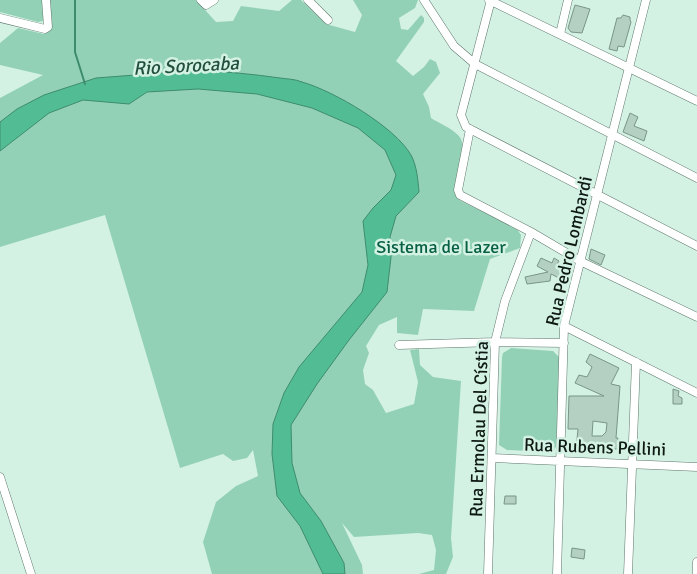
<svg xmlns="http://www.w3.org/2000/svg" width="697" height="574" viewBox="0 0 697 574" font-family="Signika,sans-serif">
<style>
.green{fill:#93d1b6}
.water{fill:#52bd94;stroke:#3e8c6e}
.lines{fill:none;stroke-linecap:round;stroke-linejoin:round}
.stream{stroke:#3e8c6e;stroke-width:2}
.building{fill:#b3d0c2;stroke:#799588;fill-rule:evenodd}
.street-casing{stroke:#5d776b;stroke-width:9}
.street{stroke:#fff;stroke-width:8}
.labels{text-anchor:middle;stroke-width:5;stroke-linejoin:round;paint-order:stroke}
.park-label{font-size:18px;fill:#075f44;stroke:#d4f2e4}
.street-label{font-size:18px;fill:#0e1914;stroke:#d4f2e4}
.water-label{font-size:19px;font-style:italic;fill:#234f3e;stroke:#d4f2e4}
</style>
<rect width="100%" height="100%" fill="#d4f2e4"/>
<path class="green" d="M0 0H44L45 16 43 21 38 22 0 12Z
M49 0H196L216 22 233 21 241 6 279 11 292 0H301L326 24 355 32 362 15 353 0H418L415 8 399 18 401 29 408 30 421 15 424 18V22L396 61 413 76 424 67 430 59 436 62 440 73 423 94 429 107 431 118C439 123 451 128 458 135 471 147 454 182 459 200L517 229 521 235 520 248 490 259 474 311 423 309 418 335 397 333V317L379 325 366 346 369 353 363 370 365 384 373 390 386 413 414 404 418 382 410 350 419 349 420 365 433 377 461 381 451 538 453 557 446 574H419L434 570 436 550 432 535 418 533 354 537 342 523 362 565 363 574H212L203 542 216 502 236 486 258 476 253 450 247 458 233 461 223 454 180 468 105 215 0 247V98L43 75 0 65V43L18 28 44 34 50 31 52 26Z
M511 348 553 351 560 358 556 447 551 452 507 450 499 445 502 357 503 353Z"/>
<path class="water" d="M200 70C226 72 253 74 280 78 287 79 295 79 302 82 334 91 395 127 411 155 417 166 418 181 419 192L396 216 390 237 391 257 387 292 349 340 317 384 291 425 292 463 300 493 321 521 344 563 345 574H323L300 526 277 496 272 454 273 424 284 393 299 367 362 292 368 265 363 221 373 208 391 190 396 175 385 150 358 128 312 108 257 94 198 89 147 92 129 104 83 100 49 113 0 151V122L17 109 44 95 96 78Z"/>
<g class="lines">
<path class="stream" d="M75 0V52L85 84"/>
</g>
<path class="building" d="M575 5 590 9 582 33 571 32 568 28Z
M623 15 630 17V20L631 22 624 47 618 46 617 51 609 49 617 18H621Z
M630 113 638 117 634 126 647 131 644 141 623 132Z
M591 249 605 255 601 265 589 259Z
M541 258 552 263 554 258 559 261 557 264 568 269 563 280 551 274 550 281 527 284 525 277 548 272 537 266Z
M590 354 619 368 611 384 620 386 616 438H618L617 449H576L578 429H568L569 396H604L575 383 579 375 587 377 592 367 586 362ZM593 421 607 423 606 432 602 436H592Z
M673 389 679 391 678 396 682 398V404H673Z
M505 496H516V504H504Z
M572 548 585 550 584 559 571 557Z"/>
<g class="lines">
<defs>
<path id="street" d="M201 0 206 5 214 0
M308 0 328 20
M424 0 454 46 475 64 697 178
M489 0 697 101
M491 0 461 115 466 127 697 246
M0 18 45 29 48 27 46 0
M560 34 568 0
M470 129 458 190 460 195 531 232 582 262 697 317
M564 326 697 393
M399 345 495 342 564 343
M492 458 697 467
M0 477 31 574
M488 574 495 342 505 301 531 232
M557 574 564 326 646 0
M628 574 636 362
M697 574V562"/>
</defs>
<use href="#street" class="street-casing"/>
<use href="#street" class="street"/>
</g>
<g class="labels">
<g class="park-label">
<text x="441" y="253">Sistema de Lazer</text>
</g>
<g class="street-label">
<text transform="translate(569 251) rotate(-77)" y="6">Rua Pedro Lombardi</text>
<text transform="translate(479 429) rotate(-88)" y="6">Rua Ermolau Del Cístia</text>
<text transform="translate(595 447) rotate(2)" y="6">Rua Rubens Pellini</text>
</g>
<g class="water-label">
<text transform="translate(186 65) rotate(-3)" y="7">Rio Sorocaba</text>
</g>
</g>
</svg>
